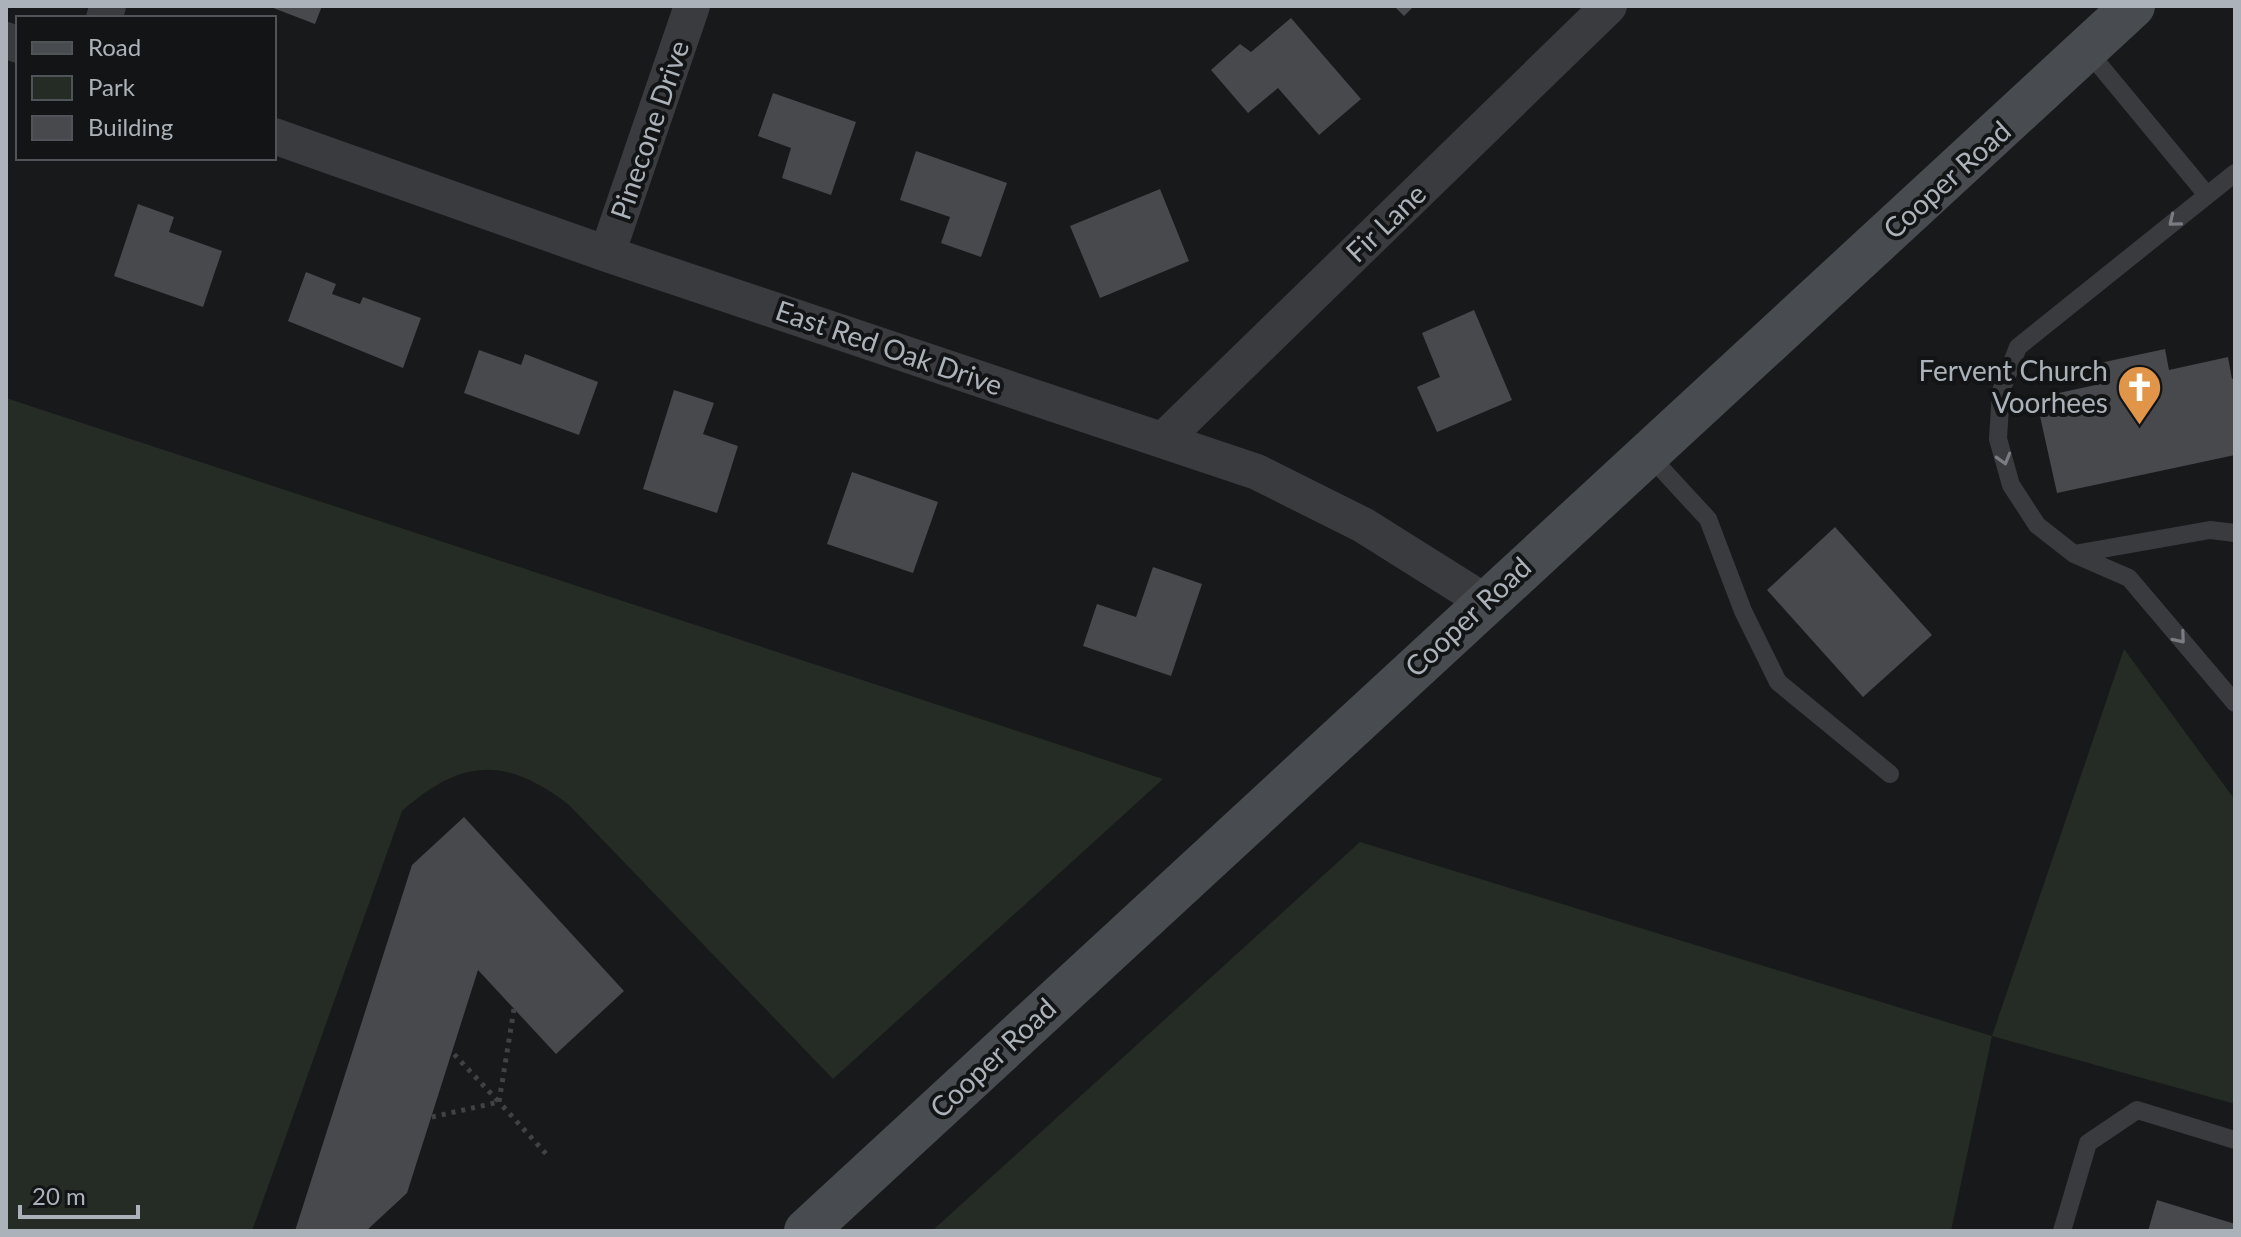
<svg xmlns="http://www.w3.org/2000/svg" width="2241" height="1237" viewBox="0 0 2241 1237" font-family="Lato,sans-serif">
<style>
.green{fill:#252c25}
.building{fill:#47494d}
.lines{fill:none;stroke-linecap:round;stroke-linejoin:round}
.path{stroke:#404246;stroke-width:5;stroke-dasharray:4 6;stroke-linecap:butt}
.lane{stroke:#3a3b3f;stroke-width:18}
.street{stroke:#3a3b3f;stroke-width:36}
.secondary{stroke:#484b4f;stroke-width:44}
.oneway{stroke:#797c82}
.labels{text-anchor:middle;stroke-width:8;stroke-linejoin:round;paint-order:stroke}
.street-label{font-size:28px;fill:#acb2b9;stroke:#131415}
.poi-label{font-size:28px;fill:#acb2b9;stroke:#131415;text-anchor:end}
</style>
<rect width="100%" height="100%" fill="#18191a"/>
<path class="green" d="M6 397V398L1163 779 833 1079 569 805C506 756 462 758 402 811L252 1231H6Z
M2124 649 2235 800V1104L1992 1036 1951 1231H932L1360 842 1992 1036Z"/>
<path class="building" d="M268 6H322L315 24Z
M1394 6H1414L1404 16Z
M1291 18 1361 99 1319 135 1278 88 1248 113 1211 70 1240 44 1251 52Z
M773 93 856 122 831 195 782 178 791 148 758 136Z
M916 151 1007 183 981 257 941 243 950 217 900 200Z
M1160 189 1189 261 1100 298 1070 226Z
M138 204 174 217 169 232 222 251 203 307 114 276Z
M306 272 336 284 332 294 360 304 363 297 421 318 403 368 288 321Z
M1474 310 1512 400 1437 432 1417 387 1440 377 1422 333Z
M2165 349 2169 370 2228 357 2232 379 2235 378V455L2057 493 2036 398 2100 384 2095 364Z
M479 350 521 365 525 354 598 382 579 435 464 393Z
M674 390 714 403 703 434 738 446 717 513 643 489Z
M852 472 938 502 913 573 827 544Z
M1835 527 1932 635 1863 697 1767 590Z
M1153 567 1202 584 1171 676 1083 646 1097 604 1136 617Z
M464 817 624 991 556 1054 478 970 407 1193 366 1231H295L412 865Z
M2157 1200 2235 1224V1231H2148Z"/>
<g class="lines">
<path class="path" d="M514 1009 499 1102 548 1156
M432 1117 499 1102 452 1052"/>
<path class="lane" d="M2087 50 2207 195
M2235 173 2018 347 2001 391 1998 439 2011 485 2037 525 2074 554 2129 578 2235 703
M1647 453 1708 519 1743 611 1778 682 1890 774
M2074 554 2210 530 2235 533
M2062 1231 2088 1143 2137 1110 2235 1140"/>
<path class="street" d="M104 18 108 6
M6 40 18 45
M274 136 607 254 1257 472 1363 525 1484 601
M607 254 692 6
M1163 440 1609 6"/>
<path class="secondary" d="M806 1231 2133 6"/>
</g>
<defs><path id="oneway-chevron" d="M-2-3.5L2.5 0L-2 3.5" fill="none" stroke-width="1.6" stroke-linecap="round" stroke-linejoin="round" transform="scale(2)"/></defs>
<g class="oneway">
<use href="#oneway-chevron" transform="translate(2174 221) rotate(141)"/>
<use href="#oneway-chevron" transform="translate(2004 459) rotate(74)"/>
<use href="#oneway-chevron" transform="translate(2180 638) rotate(50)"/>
</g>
<defs>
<symbol id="church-pin" viewBox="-11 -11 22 30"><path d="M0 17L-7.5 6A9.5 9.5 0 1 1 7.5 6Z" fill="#e19549" stroke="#131415"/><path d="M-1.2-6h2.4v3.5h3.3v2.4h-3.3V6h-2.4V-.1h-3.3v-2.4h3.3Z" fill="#fff"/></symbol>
</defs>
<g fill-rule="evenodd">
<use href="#church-pin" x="2114" y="362" width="51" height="69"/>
</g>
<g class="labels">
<g class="street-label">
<text transform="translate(650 130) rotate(-71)" y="10">Pinecone Drive</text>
<text transform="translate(1947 180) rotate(-42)" y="10">Cooper Road</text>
<text transform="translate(1386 223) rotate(-44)" y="10">Fir Lane</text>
<text transform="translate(889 348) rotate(19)" y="10">East Red Oak Drive</text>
<text transform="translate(1468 617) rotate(-43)" y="10">Cooper Road</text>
<text transform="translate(993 1058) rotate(-43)" y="10">Cooper Road</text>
</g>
<g class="poi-label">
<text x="2108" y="381">Fervent Church<tspan x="2108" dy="32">Voorhees</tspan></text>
</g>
</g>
<rect width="2241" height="1237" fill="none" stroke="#acb2b9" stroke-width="16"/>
<rect x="16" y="16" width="260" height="144" fill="#131415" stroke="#505357" stroke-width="2"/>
<rect x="32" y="42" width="40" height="12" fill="#484b4f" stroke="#505357" stroke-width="2"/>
<text x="88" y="56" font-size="24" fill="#acb2b9">Road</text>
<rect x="32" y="76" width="40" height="24" fill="#252c25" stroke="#505357" stroke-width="2"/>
<text x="88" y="96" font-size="24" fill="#acb2b9">Park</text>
<rect x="32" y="116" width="40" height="24" fill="#47494d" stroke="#505357" stroke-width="2"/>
<text x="88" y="136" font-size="24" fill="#acb2b9">Building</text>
<path d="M20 1205v12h118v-12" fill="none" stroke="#acb2b9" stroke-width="4"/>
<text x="32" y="1205" font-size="24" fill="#acb2b9" stroke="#131415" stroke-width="6" paint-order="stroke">20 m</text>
</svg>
